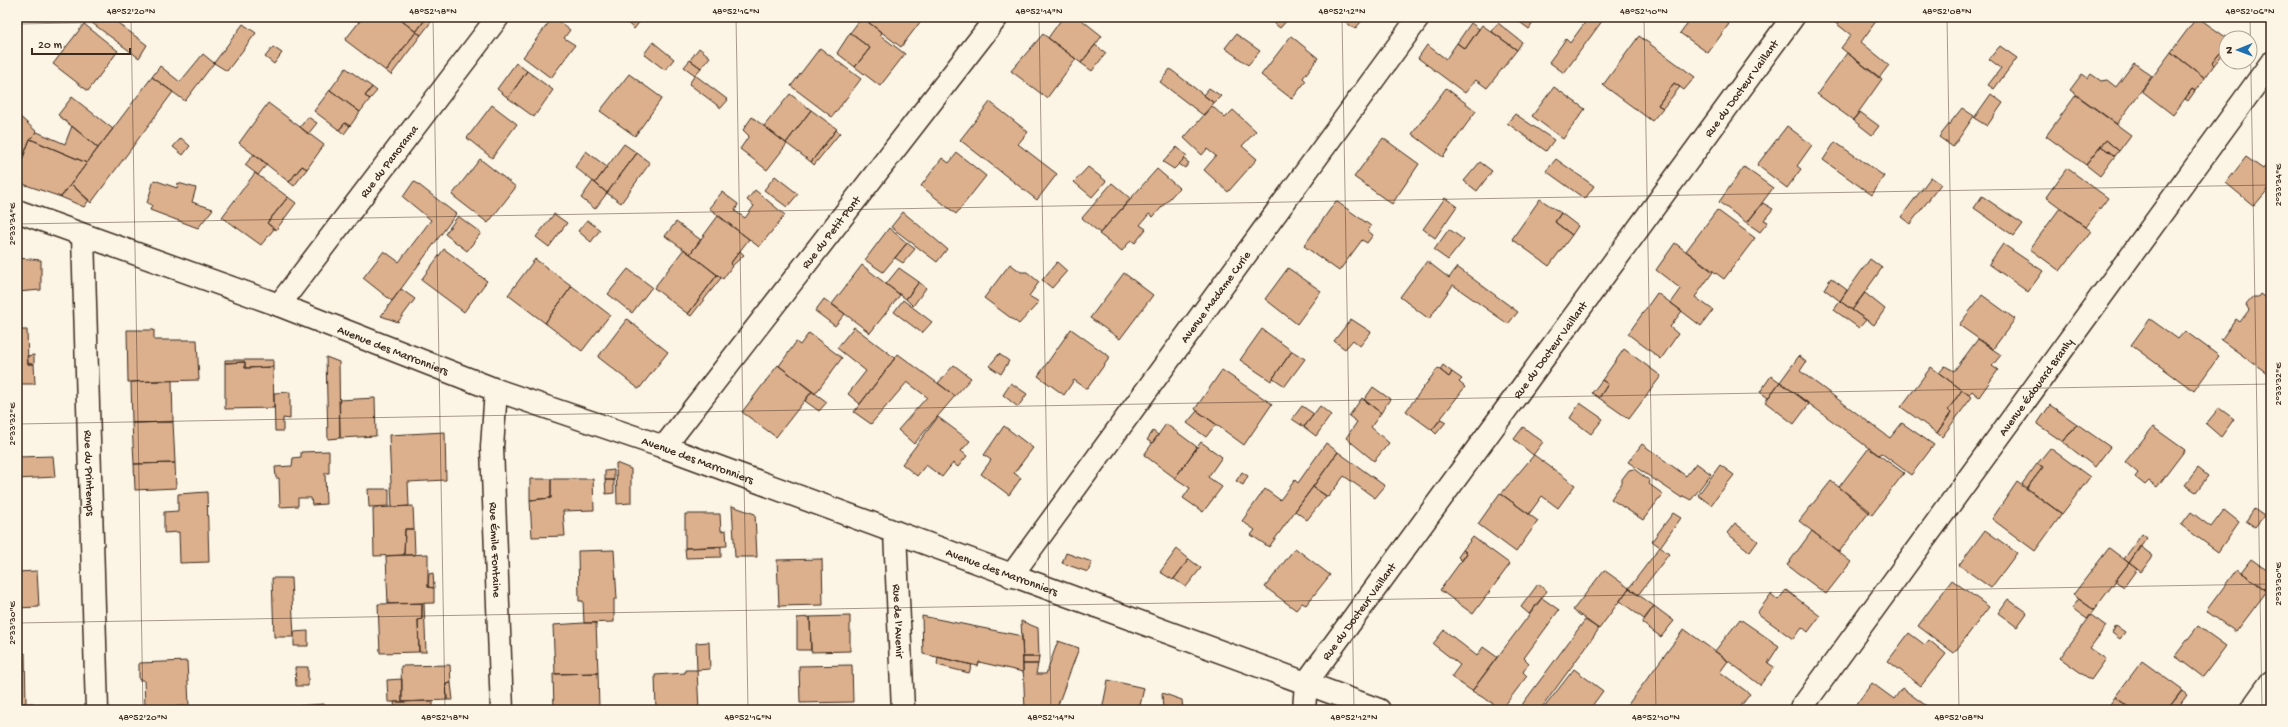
<svg xmlns="http://www.w3.org/2000/svg" width="2288" height="727" viewBox="0 0 2288 727" font-family="'Gochi Hand',sans-serif">
<style>
.building{fill:#dcb08d;stroke:#3b2a1e}
.lines{fill:none;stroke-linecap:round;stroke-linejoin:round}
.minor-casing{stroke:#3b2a1e;stroke-width:25}
.minor{stroke:#fcf5e5;stroke-width:22}
.ticks{fill:none;stroke:#3b2a1e;stroke-width:1;stroke-opacity:0.45}
.labels{text-anchor:middle;stroke-width:3;stroke-linejoin:round;paint-order:stroke}
.street-label{font-size:12px;fill:#3b2a1e;stroke:#fcf5e5}
.neatline{fill:none;stroke:#3b2a1e;stroke-width:1.5}
.ticks-label{font-size:10px;text-anchor:middle;fill:#3b2a1e}
</style>
<rect width="100%" height="100%" fill="#fcf5e5"/>
<filter id="ink" filterUnits="userSpaceOnUse"><feTurbulence type="fractalNoise" baseFrequency=".025" numOctaves="2"/><feDisplacementMap in="SourceGraphic" scale="8" xChannelSelector="R" yChannelSelector="G"/><feConvolveMatrix kernelMatrix="1 2 1 2 8 2 1 2 1" color-interpolation-filters="sRGB"/></filter>
<g filter="url(#ink)">
<path class="building" d="M84 17H117L114 20 147 45 139 58Z
M351 17H363L359 22Z
M363 17H397L416 32 386 71 345 40Z
M397 17H427L416 32Z
M427 17H435L421 35 416 32Z
M553 17 570 30 564 38 575 45 551 78 523 57Z
M621 17H643L634 29Z
M862 17 882 33 880 35 905 54 880 86 855 67 870 48 850 33Z
M871 17H924L901 47 868 22Z
M1063 17H1078L1102 36 1081 63 1048 38Z
M1266 17H1290L1280 28Z
M1339 17H1365L1355 29Z
M1513 17H1537L1529 29Z
M1589 17H1605L1564 73 1549 62 1566 39 1570 43Z
M1692 17H1702L1705 19 1707 17H1720L1729 24 1708 53 1680 33Z
M1836 17H1879L1861 42 1889 65 1879 78 1841 48 1851 35 1833 21Z
M2197 17 2227 38 2226 50 2223 54 2220 53 2212 63 2214 65 2205 78 2171 52Z
M1471 23 1479 29 1465 49 1457 43Z
M1498 23 1522 42 1517 50 1491 31Z
M84 24 118 51 88 91 53 64Z
M243 24 256 33 227 71 214 63Z
M1482 25 1517 50 1487 88 1476 80 1465 93 1418 58 1427 45 1446 59 1457 43 1465 49Z
M416 32 421 35 391 75 386 71Z
M850 33 870 48 855 67 837 53Z
M1043 34 1076 59 1047 98 1011 71Z
M1236 34 1260 51 1248 65 1225 48Z
M1291 36 1318 58 1303 78 1306 81 1292 99 1261 75Z
M1639 36 1695 77 1684 90 1674 83 1658 105 1663 108 1652 121 1603 85Z
M653 42 674 59 665 70 644 54Z
M1095 45 1106 53 1092 71 1081 63Z
M2000 46 2017 58 1994 89 1988 85 2001 68 1989 59Z
M273 47 282 53 274 64 265 57Z
M699 48 710 57 701 68 690 60Z
M820 48 861 79 832 117 791 86Z
M2171 52 2205 78 2195 91 2192 89 2173 115 2142 91Z
M1847 53 1882 79 1853 120 1817 94Z
M2220 53 2223 54 2214 65 2212 63Z
M203 54 214 63 185 101 152 77 160 66 180 82Z
M690 60 701 68 695 75 684 67Z
M516 63 527 71 508 98 497 89Z
M2134 63 2152 76 2117 124 2070 90 2082 74 2088 78 2091 74 2101 81 2107 80 2116 87Z
M346 68 372 87 365 96 370 99 360 112 330 90Z
M1170 69 1214 103 1203 115 1160 82Z
M527 71 553 90 534 117 508 98Z
M629 74 662 98 635 136 600 111Z
M695 75 728 100 721 108 689 84Z
M152 77 173 92 91 203 71 184Z
M1674 83 1680 87 1663 108 1658 105Z
M372 87 377 91 370 99 365 96Z
M1554 87 1585 109 1563 139 1532 116Z
M1209 88 1221 96 1214 103 1203 95Z
M1446 88 1476 111 1443 157 1412 134Z
M2192 89 2195 91 2188 101 2185 99Z
M330 90 360 112 350 126 345 123 339 130 314 111Z
M790 94 811 110 786 143 764 126Z
M1991 94 2003 103 1987 126 1974 118Z
M2076 95 2131 135 2119 151 2106 140 2086 165 2046 136Z
M72 97 113 129 98 148 58 115Z
M990 102 1028 132 1018 144 1057 174 1037 200 960 140Z
M268 103 324 145 307 169 302 166 289 182 239 143Z
M492 105 517 124 492 158 467 138Z
M1212 106 1225 118 1233 110 1256 131 1242 146 1257 159 1228 192 1204 170 1216 156 1207 149 1202 155 1184 138Z
M1962 108 1974 116 1953 147 1939 137Z
M811 110 837 129 811 162 786 143Z
M1860 112 1879 126 1872 135 1853 120Z
M17 114 37 132 30 139 22 160 17 164Z
M1515 114 1554 140 1546 151 1507 123Z
M308 117 317 123 308 134 300 127Z
M752 117 787 144 767 170 740 149 749 136 743 130Z
M345 123 350 126 344 134 339 130Z
M72 126 98 148 87 163 30 139 37 132 65 144Z
M1787 126 1812 145 1797 166 1801 169 1787 188 1757 165Z
M836 130 840 133 814 165 811 162Z
M181 138 190 146 183 155 173 147Z
M1383 138 1419 164 1392 204 1354 177Z
M30 139 87 163 61 197 20 183 17 178V164L22 160Z
M2106 140 2119 151 2115 156 2101 146Z
M1835 142 1884 176 1872 195 1823 160Z
M624 144 637 153 607 193 595 183Z
M2101 146 2115 156 2100 176 2086 165Z
M1177 147 1187 156 1174 169 1163 162Z
M586 151 607 167 595 183 575 167Z
M637 153 650 163 621 203 607 193Z
M957 153 986 176 956 214 921 186 942 158 949 163Z
M254 154 267 164 258 175 245 165Z
M2246 157 2263 169 2271 159V186L2254 206 2226 183Z
M480 159 516 187 488 223 452 195Z
M1184 159 1189 163 1185 168 1179 164Z
M1556 159 1594 186 1585 199 1546 171Z
M1480 162 1492 171 1477 191 1464 181Z
M302 166 307 169 294 186 289 182Z
M1088 167 1106 181 1092 197 1074 182Z
M1744 167 1773 188 1747 223 1719 202Z
M2067 168 2108 198 2086 227 2046 197Z
M1157 169 1179 188 1153 217 1149 214 1140 225 1146 229 1135 243 1131 240 1122 251 1099 234Z
M255 173 288 197 267 223 274 229 261 245 222 217Z
M775 176 798 194 787 207 764 190Z
M1931 177 1941 184 1910 224 1901 217Z
M154 180 177 188 178 183 196 188 192 202 213 209 198 228 150 210 152 205 147 203Z
M414 181 456 214 392 301 363 278 384 251 399 262 431 220 403 197Z
M593 181 607 193 595 209 581 198Z
M1112 183 1131 199 1100 233 1082 218Z
M71 184 89 200 84 207 61 197Z
M755 190 785 215 759 247 709 208 722 192 738 204 735 211 745 218 754 206 747 200Z
M1982 196 2023 224 2014 236 1974 208Z
M288 197 296 203 276 230 267 223Z
M1445 198 1457 206 1435 238 1423 229Z
M1540 199 1561 213 1555 222 1572 235 1549 266 1512 239Z
M1336 201 1371 226 1368 231 1373 235 1367 243 1362 240 1339 271 1304 246Z
M1763 203 1773 209 1764 220 1768 222 1760 232 1747 223Z
M2060 208 2091 231 2060 271 2030 249Z
M1717 210 1755 238 1724 279 1686 251Z
M903 212 947 249 937 262 891 227Z
M1561 213 1578 226 1572 235 1555 222Z
M554 214 567 223 549 247 536 237Z
M458 216 481 233 467 251 445 234Z
M718 216 749 239 730 264 732 266 723 279 690 254Z
M587 220 600 230 591 242 578 231Z
M676 222 701 240 690 254 665 236Z
M889 228 907 243 883 272 865 260Z
M1449 229 1464 240 1448 260 1434 250Z
M907 243 915 249 903 263 895 258Z
M1675 243 1713 272 1695 297 1713 310 1701 326 1671 303 1681 289 1656 270Z
M2003 244 2043 271 2028 292 1989 264Z
M444 249 487 281 464 312 421 280Z
M684 249 717 275 688 314 654 288Z
M740 251 744 255 732 266 730 264Z
M17 258 41 260V290L17 292Z
M535 259 572 286 545 323 508 295Z
M1870 259 1882 268 1852 310 1840 301Z
M1427 261 1449 278 1457 267 1518 312 1508 324 1453 285 1429 319 1400 297Z
M1057 262 1067 271 1052 288 1042 280Z
M1010 264 1021 272H1027L1039 282 1029 296 1039 302 1019 324 984 298Z
M862 265 900 295 870 333 832 304Z
M899 268 919 282 906 299 886 284Z
M1288 268 1321 291 1297 324 1265 299Z
M628 269 652 287 632 313 608 294Z
M1124 273 1153 295 1120 339 1090 318Z
M717 275 721 278 691 316 688 314Z
M1831 278 1847 290 1840 301 1824 289Z
M919 282 926 288 913 306 906 299Z
M572 286 610 315 582 351 545 323Z
M401 289 415 299 398 322 381 316Z
M1657 293 1682 311 1670 327 1678 334 1661 359 1628 334Z
M1865 293 1885 309 1874 325 1852 310Z
M2260 294 2271 302V368L2267 373 2221 340 2236 319 2240 322 2249 310 2246 305 2253 297H2258Z
M1982 295 2015 319 1993 349 1959 325Z
M824 299 845 314 835 326 815 311Z
M903 300 932 322 922 333 894 312Z
M1840 301 1866 320 1859 328 1834 310Z
M627 319 668 352 639 389 598 357Z
M1351 319 1371 332 1360 346 1353 340 1345 349 1334 341Z
M2150 319 2178 339 2185 331 2219 356 2194 391 2131 345Z
M854 327 895 358 860 404 848 394 866 371 837 348Z
M1071 329 1110 357 1087 389 1074 380 1064 395 1038 376Z
M1262 329 1292 351 1271 381 1240 360Z
M17 330H27L28 364H34L35 384H17Z
M127 330H154V340H197L199 380 128 382Z
M809 333 842 358 815 394 779 366 796 342 800 345Z
M1978 339 2001 355 1992 366 1998 370 1979 397 1972 391 1969 395 1939 373 1945 366 1954 371Z
M1624 349 1661 376 1629 419 1599 398 1608 384 1602 380Z
M1292 351 1305 359 1285 386 1273 378Z
M898 354 955 396 914 444 898 430 927 397 907 382 871 424 854 412Z
M999 354 1009 361 1001 374 989 366Z
M34 355V364H28L27 356Z
M1799 356 1806 362 1800 371 1890 438 1902 423 1934 445 1911 475 1881 453 1878 455 1780 382Z
M326 357 339 362 340 438 328 439Z
M225 360H273V367L245 368V362L225 363Z
M245 362V368L273 367 274 408 225 409V363Z
M778 365 812 391 776 437 742 412Z
M954 365 971 378 955 396 938 383Z
M1443 365 1452 372 1449 377 1440 370Z
M1931 367 1962 390 1948 410 1951 413 1937 433 1901 407Z
M1438 368 1449 377 1452 372 1462 379 1459 382 1465 387 1432 430 1406 411Z
M1222 370 1272 404 1244 445 1195 409Z
M1771 376 1780 382 1768 398 1760 392Z
M172 380 173 422 132 423 131 382Z
M1602 380 1608 384 1599 398 1592 393Z
M1780 382 1809 404 1794 424 1765 402Z
M1011 383 1027 394 1018 407 1003 395Z
M1373 387 1390 399 1381 413 1364 400Z
M1962 390 1972 397 1942 437 1937 433 1951 413 1948 410Z
M812 391 827 402 819 411 805 401Z
M290 392V419L283 418V431H275L274 393Z
M375 398 376 436 340 438 339 400Z
M1362 398 1381 413 1371 427 1389 443 1374 461 1346 438 1357 422 1349 416Z
M1580 403 1603 419 1591 434 1570 418Z
M2050 405 2077 424 2063 442 2037 424Z
M1302 406 1314 414 1304 427 1292 419Z
M1320 406 1331 415 1316 436 1304 427Z
M2219 408 2234 419 2221 437 2206 424Z
M1197 411 1216 424 1206 437 1187 423Z
M938 417 970 441 961 451 967 456 958 467 953 463 942 477 926 465 917 476 902 464Z
M1441 419 1446 422 1436 434 1432 430Z
M173 422 175 463 134 464 132 423Z
M1166 424 1197 447 1175 478 1144 455Z
M2077 424 2110 447 2095 467 2063 442Z
M1004 426 1033 448 1014 473 1021 478 1009 495 981 474 991 460 984 455Z
M1523 427 1543 442 1533 455 1514 439Z
M2153 427 2185 450 2157 487 2149 481 2145 485 2135 477 2138 473 2125 462Z
M1153 431 1158 435 1152 443 1147 440Z
M445 432 446 480 408 482 409 506 392 507 389 435Z
M1201 442 1222 457 1208 477 1222 487 1203 512 1183 498 1190 488 1175 478Z
M1326 443 1338 452 1269 547 1251 535 1255 530 1242 521 1265 489 1280 500 1295 480 1298 483Z
M1642 444 1686 476 1696 463 1711 474 1691 500 1683 496 1682 498 1628 462Z
M1869 448 1904 473 1872 515 1839 487Z
M2050 448 2090 477 2062 514 2027 488 2043 467 2037 464Z
M329 451V473H325L326 504 312 505 311 498H298V506L280 507 279 478H276L275 467 292 466 293 458 301 457V452Z
M1338 452 1385 486 1375 498 1344 476 1328 497 1313 487Z
M1534 455 1575 485 1558 508 1542 496 1529 514 1501 494Z
M53 456 55 477 17 479V457Z
M175 463 176 488 135 490 134 464Z
M616 463 631 469V503L617 504Z
M2037 464 2043 467 2027 488 2022 484Z
M1720 465 1734 475 1711 505 1698 495Z
M2198 468 2208 476 2196 492 2185 485Z
M1634 469 1650 481 1649 484 1663 494 1643 520 1611 499 1622 483V479L1629 470Z
M614 470V480H605V471Z
M1242 472 1248 476 1243 485 1236 481Z
M530 479H551V498L530 500Z
M551 479H593L594 510 563 511 565 536 532 537 530 500 551 498Z
M605 480H614V493L606 494Z
M1831 481 1870 511 1839 552 1799 521Z
M2017 482 2062 514 2035 551 1992 519Z
M1313 487 1326 496 1307 520 1295 511Z
M368 489H389V506L369 507Z
M207 492 209 562 180 563 179 532 164 533V512L178 511V494Z
M1500 493 1538 521 1516 552 1478 524Z
M413 506 414 529H405L404 555 374 556 373 508Z
M732 506 755 514 757 557H735Z
M2254 509 2264 516 2255 527 2246 521Z
M2224 510 2239 522 2218 552 2181 525 2191 512 2211 527Z
M1673 513 1681 518 1660 547 1652 541Z
M685 514H720L721 531 726 530 727 546 685 548Z
M1735 523 1758 541 1750 552 1727 533Z
M405 529H414L415 555H404Z
M1985 530 2017 553 1991 588 1959 565Z
M1812 531 1851 562 1826 594 1787 565Z
M2142 534 2147 538 2129 563 2124 559Z
M1473 537 1510 564 1473 614 1440 590 1467 553 1463 550Z
M2140 546 2153 556 2141 572 2129 563Z
M721 547V557L686 558 685 548Z
M1660 547 1669 554 1638 595 1629 588Z
M1295 548 1330 575 1306 605 1302 603 1296 610 1265 587Z
M2109 548 2129 563 2094 610 2073 595Z
M1177 549 1189 559 1173 580 1160 572Z
M614 550 617 599H614V622L584 623 583 601H579L578 551Z
M1463 550 1467 553 1462 561 1458 557Z
M1066 553 1092 562 1088 572 1062 563Z
M428 554V587L434 588V603L388 604 386 556Z
M822 559 823 605 779 606 777 560Z
M1189 559 1201 568 1186 587 1174 579Z
M2251 559 2271 573V594L2241 572Z
M2129 563 2137 569 2124 587 2115 581Z
M2237 569 2267 591 2236 632 2206 611Z
M1604 570 1629 588 1599 629 1573 610Z
M37 571 39 607 17 608V572Z
M433 573 434 588 428 587 429 574Z
M272 578H291L294 637H274Z
M1952 580 1989 607 1954 653 1918 626Z
M1538 584 1547 591 1529 614 1521 607Z
M1629 588 1654 606 1644 619 1620 601Z
M1786 590 1820 616 1808 632 1802 627 1793 639 1757 613 1771 594 1778 600Z
M1542 598 1559 610 1524 658 1529 663 1523 672 1527 676 1502 709 1472 691Z
M2008 599 2027 613 2017 627 1998 613Z
M2079 599 2094 610 2087 619 2072 608Z
M422 603H424L426 652H419L418 620 422 619Z
M422 603V619L418 620 419 652 380 653 378 604Z
M1654 606 1674 621 1661 637 1642 623Z
M2091 615 2106 626 2090 648 2106 659 2091 680 2060 658Z
M850 616V651L811 652 810 617Z
M922 616 1022 636 1023 672 979 662 978 666 923 654Z
M810 617 811 650H797V618Z
M1740 619 1779 646 1768 663 1774 667 1760 685 1715 651Z
M1585 620 1599 629 1540 710H1518Z
M1021 621 1038 628 1039 657H1023Z
M584 623H596L598 673 555 674 553 625Z
M2116 626 2125 632 2120 639 2112 633Z
M2198 626 2226 646 2203 677 2175 656Z
M1684 629 1728 661 1720 672 1750 694 1738 710H1624Z
M1444 630 1477 656 1483 647 1497 657 1472 691 1451 677 1460 665 1433 644Z
M308 631V646H294V632Z
M1909 633 1925 645 1929 640 1946 654 1921 686 1888 661Z
M1058 641 1079 648 1056 710H1025L1023 664H1038L1036 674H1046Z
M709 642 710 669 697 670 696 643Z
M17 653H25L26 703 17 704Z
M938 657 972 665 969 673 937 665Z
M1023 657H1039L1038 664H1023Z
M187 661 189 706 145 707 144 680H139V663Z
M2142 661 2182 690 2167 710H2133L2115 697Z
M450 665 451 683 446 684 447 700 402 702 401 666Z
M852 665 853 702 800 703 799 666Z
M295 667H308V686H296Z
M1574 669 1603 691 1589 710 1543 709Z
M685 670H697L699 710H656L655 675 685 673Z
M598 673 599 708 554 709 553 674Z
M402 679V702H388L387 680Z
M1108 680 1144 688 1139 710H1102Z
M451 683 453 700H447L446 684Z
M1872 683 1894 699 1902 688 1932 710H1852Z
M2182 691 2187 695 2176 710H2167Z
M1162 693 1182 700 1183 710H1163Z
M2115 697 2133 710H2106Z
M433 701V710H395L394 702Z
M33 703V710H17V704Z
M324 704V710H297L296 706Z"/>
<g class="lines">
<defs>
<g id="minor">
<path id="s1" d="M17 211 279 305 496 390 664 447 1379 710"/>
<path id="s2" d="M83 236 97 710"/>
<path id="s3" d="M279 305 498 17"/>
<path id="s4" d="M496 390 492 447 502 710"/>
<path id="s5" d="M664 447 997 17"/>
<path id="s6" d="M895 532 903 710"/>
<path id="s7" d="M1011 576 1419 17"/>
<path id="s8" d="M1304 710 1306 683 1793 17"/>
<path id="s9" d="M1800 710 2271 63"/>
<path d="M2251 710 2271 682"/>
</g>
</defs>
<use href="#minor" class="minor-casing"/>
<use href="#minor" class="minor"/>
</g>
</g>
<path class="ticks" d="M131 17 143 710M433 17 445 710M736 17 748 710M1039 17 1051 710M1342 17 1354 710M1644 17 1656 710M1947 17 1959 710M2250 17 2262 710M17 24 434 17M17 224 2271 185M17 424 2271 384M17 623 2271 584"/>
<g class="labels">
<g class="street-label">
<text dy="4" stroke="none"><textPath href="#s8" startOffset="764">Rue du Docteur Vaillant</textPath></text>
<text dy="4" stroke="none"><textPath href="#s3" startOffset="181">Rue du Panorama</textPath></text>
<text dy="4" stroke="none"><textPath href="#s5" startOffset="272">Rue du Petit Pont</textPath></text>
<text dy="4" stroke="none"><textPath href="#s7" startOffset="346">Avenue Madame Curie</textPath></text>
<text dy="4" stroke="none"><textPath href="#s1" startOffset="401">Avenue des Marronniers</textPath></text>
<text dy="4" stroke="none"><textPath href="#s8" startOffset="440">Rue du Docteur Vaillant</textPath></text>
<text dy="4" stroke="none"><textPath href="#s9" startOffset="400">Avenue Édouard Branly</textPath></text>
<text dy="4" stroke="none"><textPath href="#s1" startOffset="725">Avenue des Marronniers</textPath></text>
<text dy="4" stroke="none"><textPath href="#s2" startOffset="237">Rue du Printemps</textPath></text>
<text dy="4" stroke="none"><textPath href="#s4" startOffset="160">Rue Émile Fontaine</textPath></text>
<text dy="4" stroke="none"><textPath href="#s1" startOffset="1049">Avenue des Marronniers</textPath></text>
<text dy="4" stroke="none"><textPath href="#s8" startOffset="116">Rue du Docteur Vaillant</textPath></text>
<text dy="4" stroke="none"><textPath href="#s6" startOffset="89">Rue de l'Avenir</textPath></text>
</g>
</g>
<rect width="2288" height="727" fill="none" stroke="#fcf5e5" stroke-width="44"/>
<g transform="translate(2238 50) rotate(269)"><circle r="19" fill="#fcf5e5" stroke="#afa495"/>
<path d="M0-3L7 15L0 10L-7 15Z" fill="#1f6fb2"/>
<text y="-6" font-size="11" font-weight="bold" text-anchor="middle" fill="#3b2a1e">N</text>
</g>
<path d="M32 48v6h98v-6" fill="none" stroke="#3b2a1e" stroke-width="2"/>
<text x="38" y="48" font-size="12" fill="#3b2a1e" stroke="#fcf5e5" stroke-width="3" paint-order="stroke">20 m</text>
<rect x="22" y="22" width="2244" height="683" class="neatline"/>
<g class="ticks-label">
<text x="131" y="14">48°52'20"N</text>
<text x="433" y="14">48°52'18"N</text>
<text x="736" y="14">48°52'16"N</text>
<text x="1039" y="14">48°52'14"N</text>
<text x="1342" y="14">48°52'12"N</text>
<text x="1644" y="14">48°52'10"N</text>
<text x="1947" y="14">48°52'08"N</text>
<text x="2250" y="14">48°52'06"N</text>
<text transform="translate(2277 185) rotate(-90)" y="4">2°33'34"E</text>
<text transform="translate(11 224) rotate(-90)" y="4">2°33'34"E</text>
<text transform="translate(2277 384) rotate(-90)" y="4">2°33'32"E</text>
<text transform="translate(11 424) rotate(-90)" y="4">2°33'32"E</text>
<text transform="translate(2277 584) rotate(-90)" y="4">2°33'30"E</text>
<text transform="translate(11 623) rotate(-90)" y="4">2°33'30"E</text>
<text x="143" y="720">48°52'20"N</text>
<text x="445" y="720">48°52'18"N</text>
<text x="748" y="720">48°52'16"N</text>
<text x="1051" y="720">48°52'14"N</text>
<text x="1354" y="720">48°52'12"N</text>
<text x="1656" y="720">48°52'10"N</text>
<text x="1959" y="720">48°52'08"N</text>
</g>
</svg>
